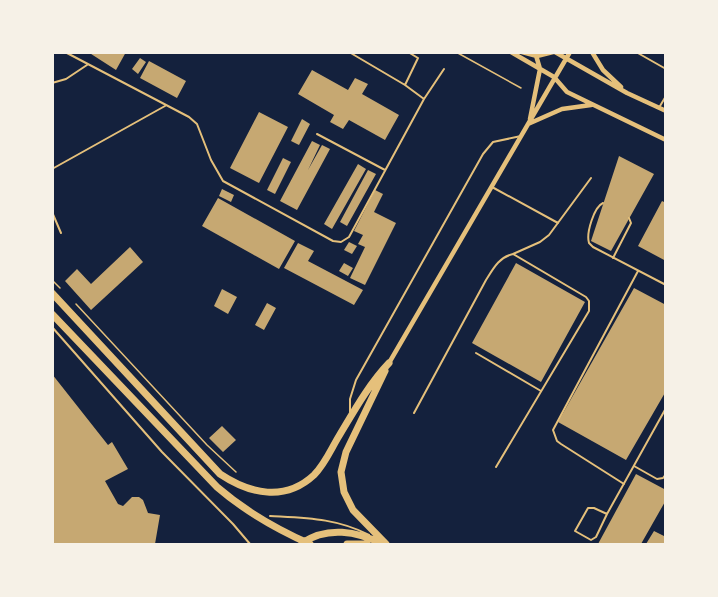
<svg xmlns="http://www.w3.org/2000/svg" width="718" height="597" viewBox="0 0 718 597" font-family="'Source Serif 4',serif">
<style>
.building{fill:#c6a872}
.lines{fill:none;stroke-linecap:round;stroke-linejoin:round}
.path{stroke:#e5c07b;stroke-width:1.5}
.service{stroke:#e5c07b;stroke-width:2}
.minor{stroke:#e5c07b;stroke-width:4.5}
.primary{stroke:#e5c07b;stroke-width:7}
</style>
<rect width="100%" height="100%" fill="#14213d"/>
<path class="building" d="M88 52H126L116 70Z
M140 58 146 62 138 74 132 69Z
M149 61 186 81 177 98 140 78Z
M312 70 348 90 355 78 368 84 362 94 399 115 385 140 349 120 343 129 330 122 334 115 298 94Z
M259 112 288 127 259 183 230 168Z
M302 119 310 124 299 145 291 141Z
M312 141 320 145 308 170 322 145 330 149 297 210 280 201Z
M619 156 654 174 611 251 591 241Z
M283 158 291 162 275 194 267 190Z
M358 164 366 169 332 229 324 224Z
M368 170 376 174 347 226 340 222Z
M222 189 234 195 231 202 219 196Z
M375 190 383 194 374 212 396 223 365 285 350 278 365 247 358 244 363 235 354 231Z
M218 198 295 241 279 269 202 226Z
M662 201 666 203V261L638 246Z
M349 242 357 246 352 254 344 250Z
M298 243 314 251 308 261 363 290 354 305 284 268Z
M130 247 143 262 91 310 65 281 77 269 91 284Z
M344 263 353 268 348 276 339 271Z
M516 263 585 302 541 382 472 343Z
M634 288 666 305V391L626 460 558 422Z
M222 289 237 297 228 314 214 306Z
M267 303 276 308 264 330 255 325Z
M52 374 108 445 112 442 128 469 105 481 118 504 123 506 132 497H139L143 500 148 513 160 515 155 544H52Z
M222 426 236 440 223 452 209 438Z
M636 474 666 490V500L641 544H598Z
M654 531 666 537V544H646Z"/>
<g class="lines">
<path class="path" d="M456 52 521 88
M52 280 60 288
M76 304 207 445 236 472"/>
<path class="service" d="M65 52 189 117 197 124 211 160 223 181 333 241 341 242 349 237 424 99 444 69
M349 52 405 85 424 99
M636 52 666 69
M52 83 66 79 87 65
M405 85 418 58 408 52
M660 106 666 96
M317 134 385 170
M52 169 165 106
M492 187 558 223
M603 203C594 207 586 233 589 243L593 247 666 285
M52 212 61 233
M513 254 540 242 549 235 591 178
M613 258 631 223 629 218
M52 327 162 452 233 524 250 544
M476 353 541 391
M350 412V399L356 380 483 154 493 142 521 136
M414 413 486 280C493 269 499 257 513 254L586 297 589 301V311L496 467
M634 466 657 479 663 478 666 474
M624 484 561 444 557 441 553 430 638 271
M588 508H594L607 514 596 537 591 540 575 531Z
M607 514 666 408
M270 516C305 518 337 518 369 535"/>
<path class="minor" d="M511 52 554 77 567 92 666 140
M522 52 537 56 553 52
M555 52 627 93 666 111
M592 52 603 70 621 87
M530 119 540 69 535 52
M528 124 562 109 591 105
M389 363 570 52"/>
<path class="primary" d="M52 293 220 474C250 494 285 502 314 475 325 464 331 449 339 436 354 411 369 384 389 363
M52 314 217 487C246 512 276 529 310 544
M385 371 346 452 341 472 344 492 353 510 386 544
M302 543C327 526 357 531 382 544
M347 544H367"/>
</g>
<rect width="718" height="597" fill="none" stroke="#f6f1e7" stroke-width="108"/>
</svg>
